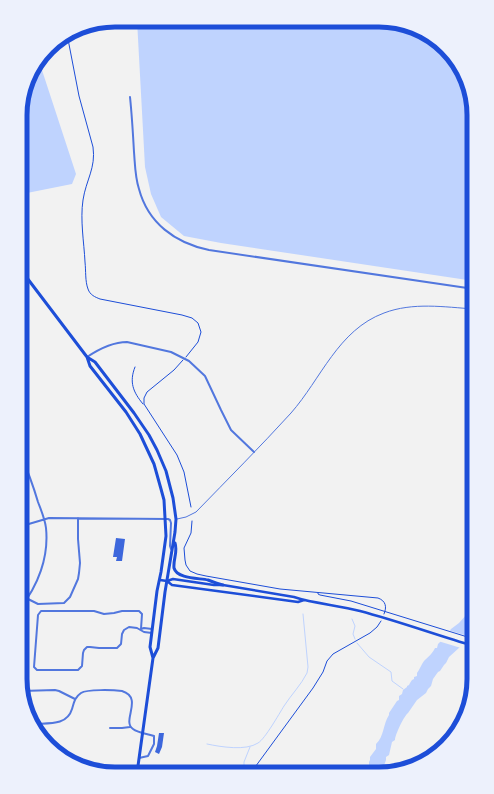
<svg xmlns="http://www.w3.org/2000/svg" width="494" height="794" viewBox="0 0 494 794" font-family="'Archivo Narrow',sans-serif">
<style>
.water{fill:#bfd3fe}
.pier{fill:#f2f2f2}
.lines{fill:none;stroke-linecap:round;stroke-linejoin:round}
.stream{stroke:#bfd3fe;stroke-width:1}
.building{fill:#3d67dc}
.path{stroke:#1d4ed8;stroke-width:1}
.service{stroke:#5277de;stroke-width:1}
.minor{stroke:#5277de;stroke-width:2}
.secondary{stroke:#1d4ed8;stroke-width:2.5}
.primary{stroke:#1d4ed8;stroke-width:3}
.rim{fill:none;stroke:#1d4ed8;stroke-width:5}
</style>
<rect width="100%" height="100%" fill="#f2f2f2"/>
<path class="water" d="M137 20 397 22 441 43 467 79 474 115V281L221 243 184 236 161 217 151 194 145 167Z
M39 61 76 174 72 184 27 193 21 183V103L30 73Z
M474 610V631L460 647 449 657 446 663 444 665 440 671 438 672 433 679 431 686 428 689 426 693 417 700 408 713C404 716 395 735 395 740L392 742 389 755 386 757V760L381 774H366L367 767 369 765V762L370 760V757L376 749V744C384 737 383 724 389 715V713L397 701 399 700V696L402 694 403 690 407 687V686L409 685 410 683 412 680 414 679V677L417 676V673C420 669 421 665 424 661 428 657 433 653 435 648H437L438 644 446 636 451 629 459 623 467 614H469L470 611Z"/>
<path class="pier" d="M448 630 471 637 461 648 438 641Z"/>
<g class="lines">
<path class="stream" d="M352 619 355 626 353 634 355 639
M357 643 369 657 391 672 392 681 403 689
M207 744C221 747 246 751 258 743 265 739 279 714 284 706 291 695 301 685 307 673L308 667 303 614
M241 774 243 770
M247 774 244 770V762L250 747"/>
</g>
<path class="building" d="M116 538 125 539 122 561H116L117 557H113Z
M159 733H164L162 747 159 754 155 752 157 746Z"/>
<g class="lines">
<path class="path" d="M67 34 79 96 93 147C96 168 86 180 83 200 80 220 84 242 85 262 86 271 85 281 88 289 90 295 95 297 100 299L182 315 192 318 198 323 201 332 198 342 186 357
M183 360 174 370 147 392 144 398V404L177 455 184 472 191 507
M135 367C129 382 133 392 143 404
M192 521 191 533 184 548 185 560 186 565 190 571 197 574 206 576 280 589 378 598C386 601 387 607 384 614
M318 593V594L320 595 351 601 474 639
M250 774 313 688 323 672 327 661 333 654 370 633 377 627 381 621"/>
<path class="service" d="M177 519 186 517 196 512C228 479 260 447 291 413 321 379 338 330 384 313 413 302 444 307 474 309"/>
<path class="minor" d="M130 97C132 116 133 134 134 152 135 164 135 177 139 189 148 223 175 243 209 250L474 289
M87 357C99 349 112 342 127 342L171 352 189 361 205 376 221 410 231 430 254 452
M22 526 49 518 168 519 170 520 171 523 170 546 171 549
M20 558C23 545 23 532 20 520
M28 599 38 604 64 603 70 597 78 579 79 573 80 563 78 539V518
M20 608C38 586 49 557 46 528 45 519 41 510 38 502 33 485 27 469 20 453
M20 622 26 614
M141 629 142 614 139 611H122L114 613 104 614 94 611H41L38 615 34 667 37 670H78L82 666 83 653 84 650 87 647H90L99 648H117L121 644 122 634 124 630 129 627 137 628 144 632 152 633
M141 629 144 628 152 629
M22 691 55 690 59 691 75 699
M34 724C48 723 67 726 72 709 74 702 75 697 81 693 87 689 114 690 122 691 144 698 121 721 133 729 138 733 148 734 154 736V744L148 756 139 758
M110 728H122L130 727
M70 760 76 758H79L94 766 105 769 109 773
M104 773V769"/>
<path class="secondary" d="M160 580 167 581 172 585 298 602 304 600
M167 581 173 579 214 585H223L294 597C315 604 338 605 360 611 398 621 436 635 474 646"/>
<path class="primary" d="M21 270 87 357 90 366 126 412 140 434 154 464 161 489 164 500 166 536 161 572 157 591 150 647 153 658
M87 357 95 362 134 413 149 435 157 450 166 471 173 498 176 519 175 532 165 592 158 648 153 658 137 773
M175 543C178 552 173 559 174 568 177 579 199 578 208 580 213 582 218 584 223 585"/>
</g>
<path d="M0 0H494V794H0ZM115 27H379A88 88 0 0 1 467 115V679A88 88 0 0 1 379 767H115A88 88 0 0 1 27 679V115A88 88 0 0 1 115 27Z" fill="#edf1fc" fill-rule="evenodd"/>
<path class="rim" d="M115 27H379A88 88 0 0 1 467 115V679A88 88 0 0 1 379 767H115A88 88 0 0 1 27 679V115A88 88 0 0 1 115 27Z"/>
</svg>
